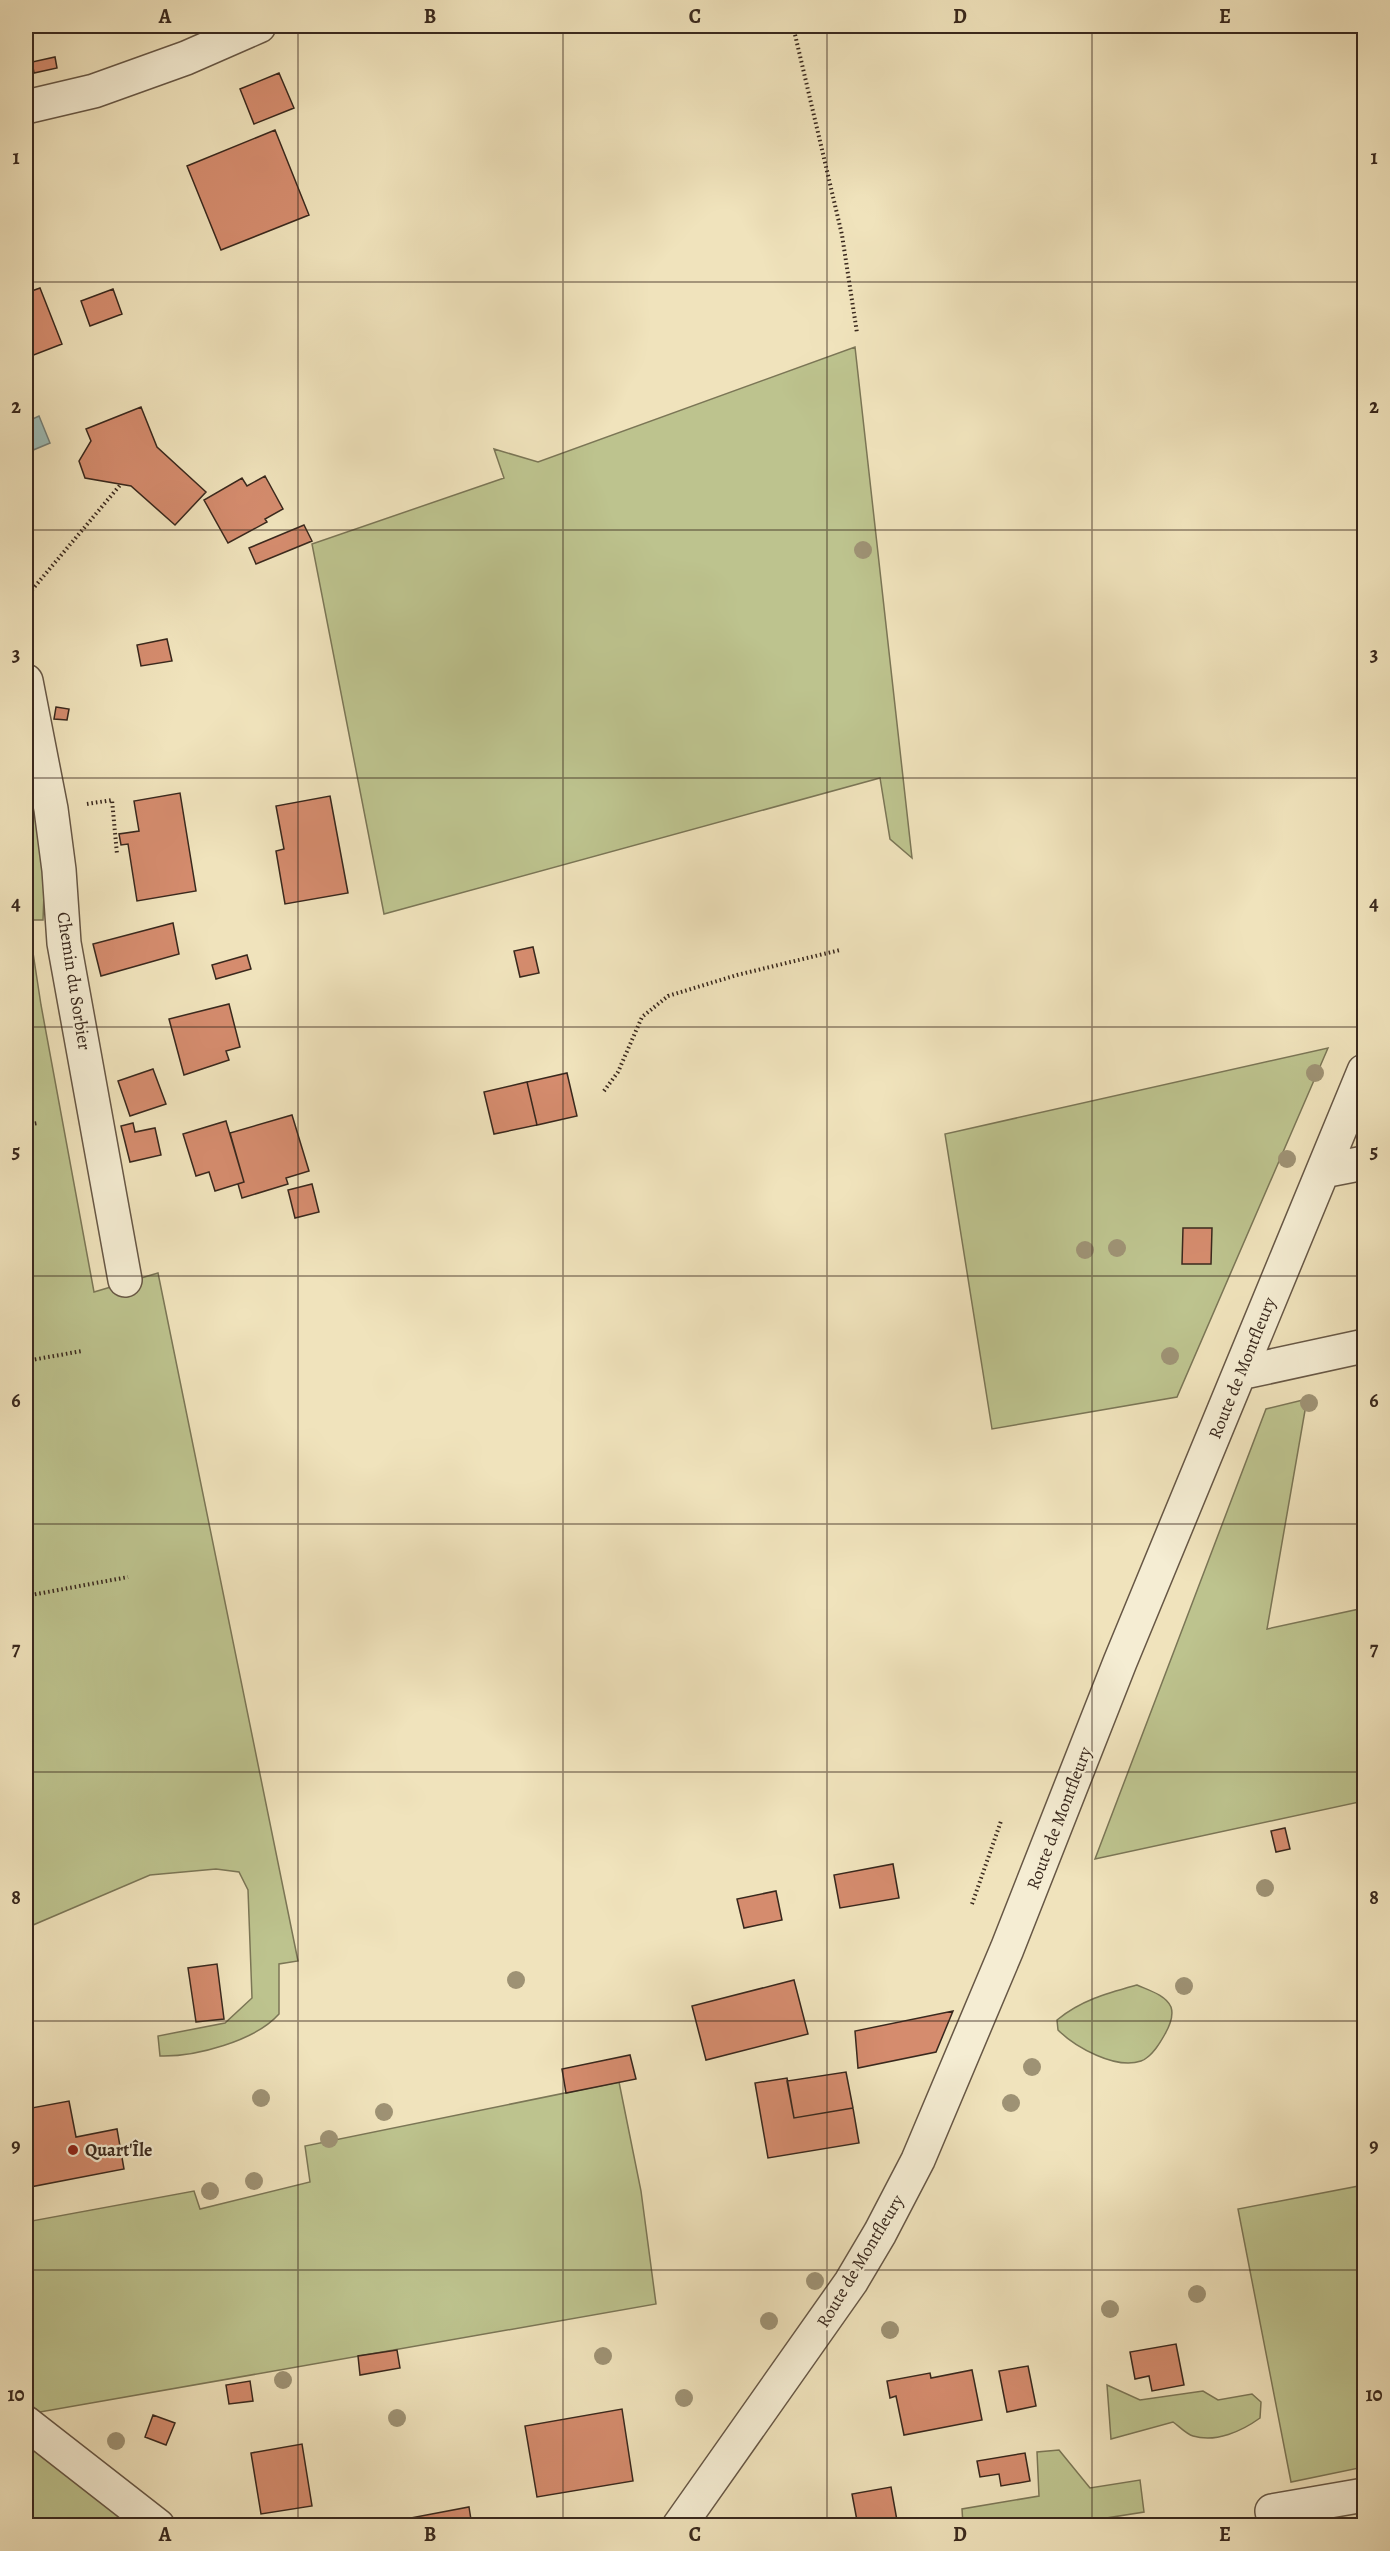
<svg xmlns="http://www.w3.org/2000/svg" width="1390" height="2551" viewBox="0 0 1390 2551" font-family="Alegreya,serif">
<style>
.green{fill:#bdc38e;stroke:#7b7656;stroke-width:1.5}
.water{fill:#9dbdb8;stroke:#75817a;stroke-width:1.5}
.building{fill:#d58c6e;stroke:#39281d;stroke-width:1.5}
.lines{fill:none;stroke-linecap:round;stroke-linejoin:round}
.minor-casing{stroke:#675745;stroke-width:36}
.path{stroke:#39281d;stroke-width:4;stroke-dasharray:1.5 3;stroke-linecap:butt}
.minor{stroke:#f5edd3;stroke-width:33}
.tree{fill:#9e9274}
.grid{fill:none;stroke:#39281d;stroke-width:1.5;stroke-opacity:0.55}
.poi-dot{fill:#8f2418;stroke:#f5edd3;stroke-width:2}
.labels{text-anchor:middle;stroke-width:4.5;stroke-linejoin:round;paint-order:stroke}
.street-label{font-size:18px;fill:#39281d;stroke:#f5edd3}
.poi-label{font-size:18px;font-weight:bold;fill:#39281d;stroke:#f5edd3;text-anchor:start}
.neatline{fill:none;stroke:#39281d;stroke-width:2}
.grid-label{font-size:20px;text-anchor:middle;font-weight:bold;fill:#39281d}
</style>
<rect width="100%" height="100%" fill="#f0e3bc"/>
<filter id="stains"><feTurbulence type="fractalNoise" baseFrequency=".00333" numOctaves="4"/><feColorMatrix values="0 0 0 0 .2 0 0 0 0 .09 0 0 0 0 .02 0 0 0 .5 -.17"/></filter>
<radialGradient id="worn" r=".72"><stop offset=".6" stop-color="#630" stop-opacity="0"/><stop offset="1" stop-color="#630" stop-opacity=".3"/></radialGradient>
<path class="green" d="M855 347 912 858 890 839 880 778 384 914 312 544 504 478 494 449 538 462Z
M26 742 45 867 43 920H28L41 1005 94 1292 158 1273 298 1961 279 1964V2014C255 2041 195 2057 160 2056L158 2036 225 2023 252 1998 248 1890 239 1872 216 1869 150 1875 26 1928Z
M1328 1048 1177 1397 992 1429 945 1134Z
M1307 1399 1267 1629 1364 1608V1801L1095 1859 1266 1409Z
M1137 1985C1148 1990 1166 1995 1171 2007 1174 2016 1169 2027 1165 2034 1160 2043 1152 2057 1141 2061 1116 2070 1075 2047 1058 2030L1057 2020C1081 2000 1108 1993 1137 1985Z
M619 2082 641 2191 656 2304 40 2412 26 2401V2222L194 2191 200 2209 310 2182 305 2146Z
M1364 2185V2467L1291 2482 1238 2209Z
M1107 2385 1140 2400 1203 2391 1218 2400 1252 2394 1261 2402 1260 2418C1242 2431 1216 2443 1193 2436 1186 2434 1179 2426 1173 2422L1111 2439Z
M26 2441 134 2525H26Z
M1059 2450 1090 2488 1140 2480 1144 2512 1062 2525H963L962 2509 1039 2496 1037 2452Z"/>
<path class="water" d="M39 416 50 443 26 453V422Z"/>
<path class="building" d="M55 57 57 68 34 73 32 62Z
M279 73 294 108 254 124 240 89Z
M275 130 309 215 221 250 187 166Z
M40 288 62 344 26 358V293Z
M113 289 122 314 90 326 81 301Z
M141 407 157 447 206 492 175 525 131 486 85 478 79 461 91 441 86 429Z
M265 476 283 509 265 519 267 522 228 543 204 500 242 478 247 486Z
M304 525 312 541 256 564 249 548Z
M167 639 172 661 141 666 137 645Z
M56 707 69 709 67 720 54 719Z
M180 793 196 891 137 901 128 844 121 845 119 834 139 831 134 801Z
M330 796 348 893 285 904 276 851 284 849 276 806Z
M173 923 179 954 101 976 93 944Z
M533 947 539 973 520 977 514 951Z
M247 955 251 969 216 979 212 965Z
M229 1004 240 1047 226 1051 229 1060 184 1075 169 1019Z
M153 1069 166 1104 130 1116 118 1081Z
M567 1073 577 1116 537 1125 527 1082Z
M527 1082 537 1125 494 1134 484 1092Z
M292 1115 309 1171 286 1178 288 1184 242 1198 238 1184 244 1182 230 1133Z
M226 1121 244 1182 215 1191 209 1172 196 1176 183 1134Z
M133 1123 135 1132 155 1128 161 1155 130 1162 121 1126Z
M312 1184 319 1212 295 1218 288 1190Z
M1183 1228H1212L1211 1264H1182Z
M1285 1828 1290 1849 1276 1852 1271 1831Z
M893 1864 899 1898 840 1908 834 1875Z
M776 1891 782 1920 744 1928 737 1899Z
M217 1964 224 2019 196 2022 188 1968Z
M794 1980 808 2034 706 2060 692 2006Z
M953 2011 936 2052 858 2068 855 2031Z
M630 2055 636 2079 566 2093 562 2069Z
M846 2072 853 2108 794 2118 787 2081Z
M787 2078 794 2118 853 2108 859 2143 768 2158 755 2083Z
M69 2101 76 2137 117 2129 124 2169 30 2187 26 2162V2109Z
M1176 2344 1184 2385 1152 2391 1149 2376 1135 2379 1130 2352Z
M397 2350 400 2368 360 2375 358 2356Z
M1028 2366 1036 2406 1007 2412 999 2371Z
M972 2370 982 2420 904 2435 896 2396 890 2398 887 2381 930 2373 931 2378Z
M250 2381 253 2401 229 2404 226 2385Z
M622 2409 633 2481 537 2497 525 2426Z
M153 2415 175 2423 166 2445 145 2437Z
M302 2444 312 2506 261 2514 251 2453Z
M1025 2453 1030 2481 1001 2486 999 2474 980 2477 977 2461Z
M891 2487 898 2526H858L852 2494Z
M469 2507 472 2526H406L405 2519Z
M32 2519 34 2526H26V2520Z"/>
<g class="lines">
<defs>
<path id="minor" d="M26 107 94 91 186 58 259 26
M26 681 51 809 59 870 64 943 125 1280
M1323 1171 1364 1163
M1240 1373 1364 1346
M26 2423 158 2526
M679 2526 851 2282 880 2233 918 2160 1007 1949 1120 1662 1364 1071
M1275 2526 1272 2511 1364 2495"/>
</defs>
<use href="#minor" class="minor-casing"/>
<path class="path" d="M793 26 842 235 857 333
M26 597 121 484
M87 804 112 800 117 854
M604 1091 618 1072 642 1017 668 996 737 975 840 950
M26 1125 38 1123
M26 1361 82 1351
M26 1596 128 1577
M972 1904 1001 1821"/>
<use href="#minor" class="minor"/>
</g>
<g class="tree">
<circle cx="863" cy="550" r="9"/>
<circle cx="1315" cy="1073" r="9"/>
<circle cx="1287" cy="1159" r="9"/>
<circle cx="1117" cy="1248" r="9"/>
<circle cx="1085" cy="1250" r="9"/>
<circle cx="1170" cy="1356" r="9"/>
<circle cx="1309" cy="1403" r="9"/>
<circle cx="1265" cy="1888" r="9"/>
<circle cx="516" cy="1980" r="9"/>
<circle cx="1184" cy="1986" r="9"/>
<circle cx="1032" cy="2067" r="9"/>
<circle cx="261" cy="2098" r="9"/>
<circle cx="1011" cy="2103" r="9"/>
<circle cx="384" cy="2112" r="9"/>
<circle cx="329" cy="2139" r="9"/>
<circle cx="254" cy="2181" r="9"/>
<circle cx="210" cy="2191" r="9"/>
<circle cx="815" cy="2281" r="9"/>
<circle cx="1197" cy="2294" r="9"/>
<circle cx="1110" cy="2309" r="9"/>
<circle cx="769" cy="2321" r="9"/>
<circle cx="890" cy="2330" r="9"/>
<circle cx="603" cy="2356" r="9"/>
<circle cx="283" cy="2380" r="9"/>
<circle cx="684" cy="2398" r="9"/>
<circle cx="397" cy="2418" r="9"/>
<circle cx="116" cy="2441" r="9"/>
</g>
<path class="grid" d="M298 26V2526M563 26V2526M827 26V2526M1092 26V2526M26 282H1364M26 530H1364M26 778H1364M26 1027H1364M26 1276H1364M26 1524H1364M26 1772H1364M26 2021H1364M26 2270H1364"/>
<circle class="poi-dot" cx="73" cy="2150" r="6"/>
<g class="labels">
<g class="street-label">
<text transform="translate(74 981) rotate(81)" y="6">Chemin du Sorbier</text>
<text transform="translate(1242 1368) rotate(-68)" y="6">Route de Montfleury</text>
<text transform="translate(1059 1818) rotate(-69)" y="6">Route de Montfleury</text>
<text transform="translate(860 2261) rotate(-59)" y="6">Route de Montfleury</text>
</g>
<g class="poi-label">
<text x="85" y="2156">Quart'Île</text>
</g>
</g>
<rect width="1390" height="2551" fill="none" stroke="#f0e3bc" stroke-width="66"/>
<rect x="33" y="33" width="1324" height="2485" class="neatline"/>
<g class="grid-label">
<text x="165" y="23">A</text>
<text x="430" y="23">B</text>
<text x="695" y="23">C</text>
<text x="960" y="23">D</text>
<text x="1225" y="23">E</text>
<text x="16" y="164">1</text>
<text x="1374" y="164">1</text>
<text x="16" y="413">2</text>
<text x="1374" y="413">2</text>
<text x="16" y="661">3</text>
<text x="1374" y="661">3</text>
<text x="16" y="910">4</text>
<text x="1374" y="910">4</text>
<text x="16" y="1158">5</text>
<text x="1374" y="1158">5</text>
<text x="16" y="1407">6</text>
<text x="1374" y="1407">6</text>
<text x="16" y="1655">7</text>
<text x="1374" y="1655">7</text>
<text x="16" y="1904">8</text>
<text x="1374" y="1904">8</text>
<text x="16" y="2152">9</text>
<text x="1374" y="2152">9</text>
<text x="16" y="2401">10</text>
<text x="1374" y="2401">10</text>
<text x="165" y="2541">A</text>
<text x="430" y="2541">B</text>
<text x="695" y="2541">C</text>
<text x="960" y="2541">D</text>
<text x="1225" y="2541">E</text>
</g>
<rect width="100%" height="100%" filter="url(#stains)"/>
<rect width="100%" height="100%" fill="url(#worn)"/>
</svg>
